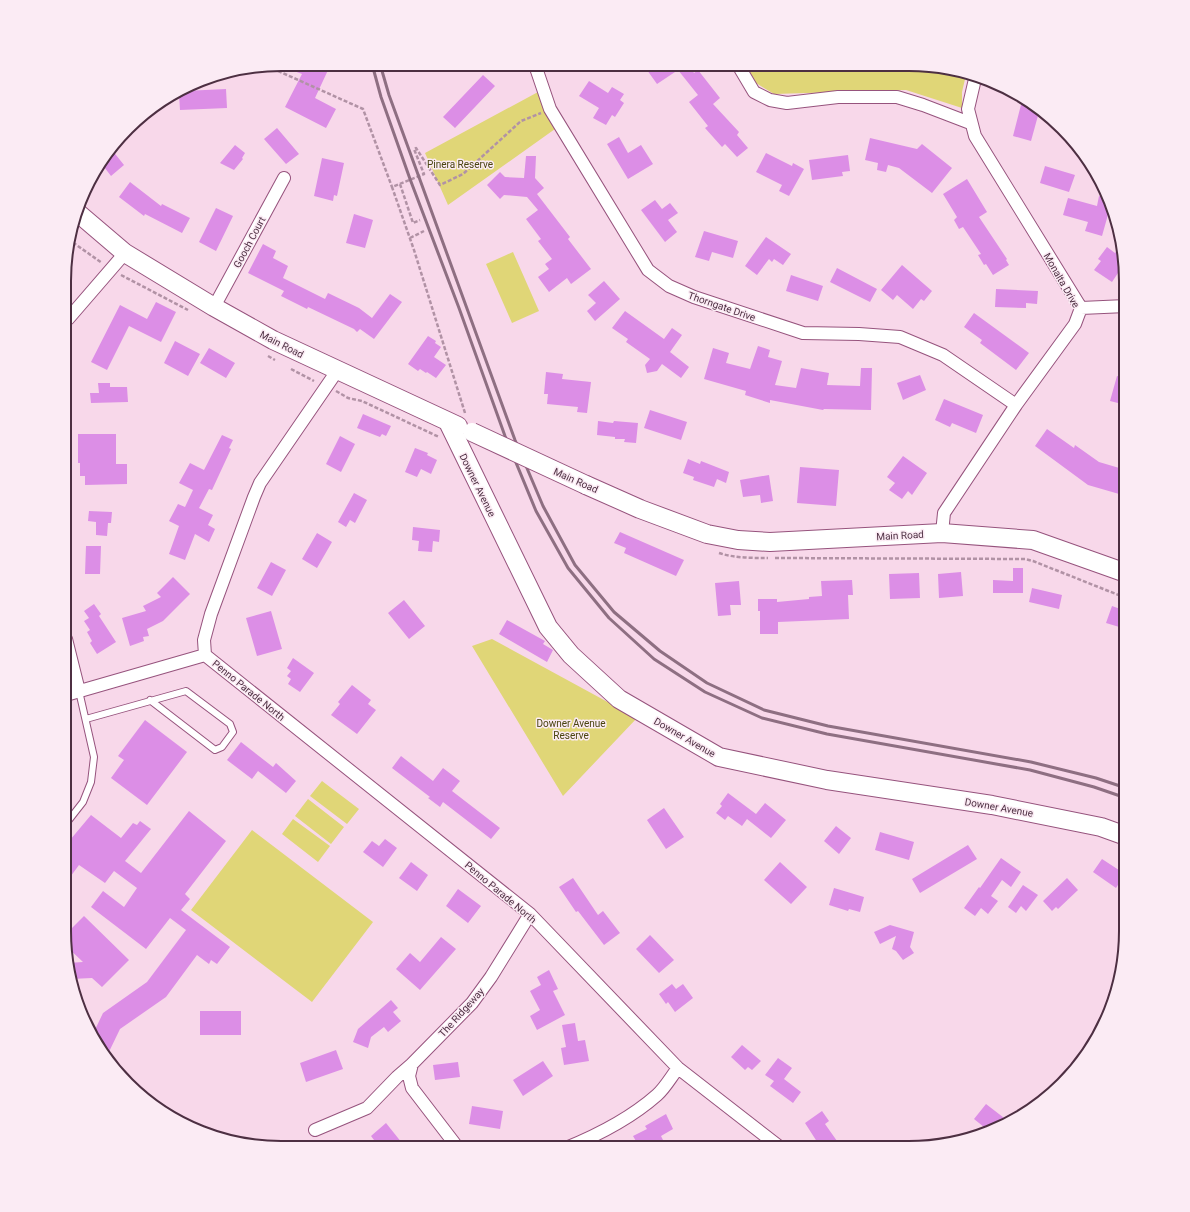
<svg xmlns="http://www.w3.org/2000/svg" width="1190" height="1212" viewBox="0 0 1190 1212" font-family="Roboto,sans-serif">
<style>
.green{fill:#e0d677}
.building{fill:#dc8ee6}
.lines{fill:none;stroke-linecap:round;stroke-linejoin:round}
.lane-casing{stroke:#96537d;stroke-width:8}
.street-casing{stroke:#96537d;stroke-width:14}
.secondary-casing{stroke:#96537d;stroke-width:20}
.path{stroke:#b192a5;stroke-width:2.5;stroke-dasharray:4 2;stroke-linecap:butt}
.lane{stroke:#fff;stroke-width:6}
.street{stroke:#fff;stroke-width:12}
.secondary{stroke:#fff;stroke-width:18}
.rail{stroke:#8e6f82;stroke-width:3}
.secondary-bridge-casing{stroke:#96537d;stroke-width:20;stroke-linecap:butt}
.secondary-bridge{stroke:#fff;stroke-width:18}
.labels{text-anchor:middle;stroke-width:3;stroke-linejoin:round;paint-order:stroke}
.park-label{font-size:10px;fill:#4a440f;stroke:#fbebf4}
.street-label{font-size:10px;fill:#4d2f42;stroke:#fbebf4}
.rim{fill:none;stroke:#4d2f42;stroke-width:2}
</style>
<rect width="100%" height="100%" fill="#f8d8ea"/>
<path class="green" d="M746 65 937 66 966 75 962 92V108L906 90 774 94 756 83Z
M538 92 555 129 448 205 425 153Z
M513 252 539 311 512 323 486 264Z
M492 639 637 718 563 796 472 646Z
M322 781 359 809 347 824 310 796Z
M308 799 344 827 331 844 295 816Z
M293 819 330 846 318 862 282 834Z
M252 830 373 922 312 1002 191 910Z"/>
<path class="building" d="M298 64H321L329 68 315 98 336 109 326 128 285 107 302 74 294 71Z
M653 65H689L694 73 698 70 720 98 713 104 739 132 737 135 748 148 737 157 725 144 722 147 705 128 708 126 689 102 698 95 678 70 657 84 647 70Z
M483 75 495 86 455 128 443 117Z
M589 81 608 93 612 87 624 94 620 100 624 103 615 117 612 115 606 125 593 118 599 108 579 96Z
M226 89 227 108 180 110 179 94 184 91Z
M1023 97 1039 112 1031 141 1013 136Z
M277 128 299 154 286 164 264 139Z
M619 137 628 153 641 145 653 164 628 179 607 144Z
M870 138 917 149 922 144 952 168 932 193 899 168 888 165 886 172 877 170 878 163 865 160Z
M235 145 245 153 242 158 243 159 234 170 220 163Z
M112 150 124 165 111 176 101 163Z
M766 153 792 166 793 163 804 169 789 196 779 191 782 185 756 172Z
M848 155 850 171 842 172 843 176 812 180 809 160Z
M526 156H536L535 178 544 188 537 194 570 237 568 239 591 269 571 284 567 278 549 292 538 277 549 269 545 264 552 259 538 241 541 239 526 219 538 210 527 197 504 195 500 199 487 185 500 172 505 177 524 178Z
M322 158 344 163 337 196 334 195 333 201 314 196Z
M1045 166 1075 175 1069 192 1040 183Z
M967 179 987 212 979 217 1007 259 1006 260 1009 265 993 275 986 264 984 265 978 255 981 254 963 227 959 229 954 220 957 217 943 194Z
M130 182 161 206 162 204 190 218 182 233 145 214 144 216 119 197Z
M1099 196 1108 199 1111 204 1102 236 1085 231 1088 222 1063 215 1068 198 1097 206Z
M655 200 662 209 670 203 678 213 668 220 677 232 665 242 641 210Z
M216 208 233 216 216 251 199 242Z
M354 214 373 220 365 248 346 243Z
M704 231 738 241 733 258 712 252 709 261 695 257Z
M766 237 791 254 783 265 774 259 772 262 769 259 757 275 745 266Z
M263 244 276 251 273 258 288 266 283 278 325 299 328 293 359 308 372 318 390 294 402 302 374 339 360 329 357 332 354 329 308 307 307 309 281 296 284 291 248 273Z
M1121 245 1126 269 1121 276 1118 273 1112 282 1094 270 1101 261 1098 259 1107 247 1115 253Z
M902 265 932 291 924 301 921 299 913 309 897 295 893 300 881 290Z
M837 268 877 289 870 302 830 282Z
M791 275 823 286 818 301 786 291Z
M604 281 620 299 595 321 587 311 596 303 588 295Z
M996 289 1038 291 1037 304 1026 303V308L995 307Z
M156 302 176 312 161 342 129 326 107 370 91 362 120 305 147 319Z
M625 311 664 339 672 328 682 335 670 352 689 367 681 378 662 364 657 371 647 373 645 365 650 359 626 342 628 339 612 328Z
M974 313 1029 353 1016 370 980 343 982 340 964 327Z
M428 336 436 341 435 343 441 347 434 357 446 365 436 378 427 372 426 373 420 369 418 371 408 364Z
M175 341 200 354 188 376 164 363Z
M758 346 770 350 768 357 782 361 775 385 796 388 801 368 829 373 827 385 860 386 861 368H872L871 410 824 409 823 410 770 400V403L745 395 746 391 704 379 713 348 729 353 726 363 750 369Z
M209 348 235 363 226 378 200 363Z
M546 372 563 374 562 379 591 382 587 413 577 412 578 407 547 404 548 394H544Z
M920 375 926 390 903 400 897 383Z
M1117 376 1126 378V405L1110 401Z
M98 383H110V387H127L128 402 91 403 90 393H99Z
M944 399 983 415 976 433 952 423 950 427 935 420Z
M650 410 687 422 681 440 644 428Z
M363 414 391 426 386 436 382 434 380 437 357 428Z
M598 421 613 423 614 421 638 423 636 443 624 442 625 439H615V437L597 435Z
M1047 429 1074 448 1075 445 1099 462 1126 470V496L1088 485 1035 446Z
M78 434H116V464H127V484L85 485V476H80V463H78Z
M222 435 233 440 229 448 231 449 212 490 209 489 199 508 213 515 208 525 215 529 209 542 195 534 185 560 169 554 179 526 169 521 178 504 185 507 193 490 179 483 190 463 204 470Z
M340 436 355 444 341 472 326 464Z
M415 448 428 453 427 455 437 460 431 474 421 469 417 477 405 472Z
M903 456 927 473 912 495 908 491 902 499 889 490 895 483 887 477Z
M688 459 700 464 701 461 729 472 726 483 717 479 714 487 693 480 694 477 683 473Z
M800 467 839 470 836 506 797 503Z
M769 475 773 501 761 503 760 495 743 497 740 480Z
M354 493 367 500 355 523 350 520 346 527 338 522Z
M89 511 112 512 111 523H108L107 536 96 535V522L88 521Z
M413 527 440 530 439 542 433 541 432 552 418 551 419 541 412 540Z
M620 532 684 560 676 576 624 553 626 548 614 543Z
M317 533 332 542 317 568 302 559Z
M86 546H101L100 574H85Z
M271 562 286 570 272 596 257 588Z
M1013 568H1023V593H993V580L1013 581Z
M961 572 963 596 939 598 938 574Z
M919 573 920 598 890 599 889 574Z
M173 577 190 594 163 621 147 629 149 636 143 637 144 641 130 646 122 618 146 611 143 606 161 597 157 593Z
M852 580 853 595H848L849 619 778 622V634H760V611H758V599H777V602L809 599V597L822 596 821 581Z
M739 581 741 605H730L731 615 718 616 715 583Z
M1032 588 1062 595 1059 609 1029 602Z
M404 600 425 626 409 639 388 613Z
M94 604 101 614 99 616 116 642 97 654 90 643 92 641 87 632 90 630 84 621 89 618 84 611Z
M1112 606 1126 611V629L1106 623Z
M271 611 282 649 257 656 246 618Z
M507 620 545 641 543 644 553 650 547 662 499 634Z
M293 658 314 673 300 692 288 684 291 679 287 676 291 671 287 668Z
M352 685 371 700 368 704 376 710 357 734 331 715 340 704 338 702Z
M145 720 187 752 147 805 111 778 124 760 118 756Z
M241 742 273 767 276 763 296 781 286 793 258 771 252 779 227 760Z
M401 756 433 781 443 768 460 781 452 791 500 828 491 839 443 802 440 807 428 798 430 797 392 768Z
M728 793 756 814 765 803 786 820 771 838 747 819 742 826 728 816 725 820 716 813 722 806 720 804Z
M664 808 684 837 666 849 647 820Z
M189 811 226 841 185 894 190 899 181 910 230 947 217 964 211 960 209 964 197 955 166 997 120 1029 106 1058 93 1034 103 1013 147 982 186 930 170 918 146 949 91 907 103 891 124 907 137 888 114 871 105 883 79 865 65 884V846L91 815 121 838 133 823 137 825 140 821 151 829 125 861 141 873Z
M836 826 851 838 839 854 824 841Z
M880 832 914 842 909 860 875 850Z
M385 839 397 848 383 867 363 852 372 841 379 846Z
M968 845 977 859 920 893 912 879Z
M1001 858 1021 872 1011 887 1002 880 991 896 998 901 988 914 981 908 975 916 964 908 979 887 980 888Z
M1102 859 1125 874 1116 888 1093 872Z
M411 862 428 875 417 891 399 878Z
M780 862 807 887 791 904 764 880Z
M573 878 598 915 603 911 620 933 604 945 578 911 576 912 559 887Z
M1067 878 1078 890 1058 909 1056 907 1052 911 1043 901Z
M1023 885 1038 895 1026 911 1021 906 1016 913 1008 907Z
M834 888 864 897 860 912 849 909 848 911 829 905Z
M458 889 481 906 468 923 446 906Z
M84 916 129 960 102 987 92 978 71 979 68 963 83 962 64 944 65 935Z
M890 925 914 932 910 947 914 953 903 960 896 951 892 949 896 936 880 944 874 932Z
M650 935 674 960 659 973 636 949Z
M441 937 456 949 420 990 396 969 410 953 420 962Z
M549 970 558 989 553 991 565 1015 537 1030 530 1016 540 1010 530 991 541 985 537 977Z
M672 984 676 989 683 984 693 998 675 1012 668 1002 666 1004 659 994Z
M391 1000 398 1008 393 1012 401 1021 388 1032 384 1027 371 1037 368 1048 353 1042 358 1029Z
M200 1011H241V1035H200Z
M575 1023 578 1041 585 1040 589 1061 564 1065 561 1048 566 1047 562 1025Z
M742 1045 761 1061 752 1070 748 1067 745 1070 731 1057Z
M336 1050 343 1069 306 1082 300 1063Z
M778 1058 792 1068 784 1079 801 1092 793 1103 770 1086 774 1081 765 1075Z
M543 1061 553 1076 523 1096 513 1080Z
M458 1062 460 1077 435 1080 433 1065Z
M986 1104 1008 1121 989 1131 974 1119Z
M472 1106 503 1111 500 1129 469 1124Z
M822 1111 829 1121 825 1124 842 1148H821L805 1123Z
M666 1114 673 1129 661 1136 663 1140 649 1148H640L633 1136 647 1129 645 1126Z
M386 1123 406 1148H380L371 1136Z"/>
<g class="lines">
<defs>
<path id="lane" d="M86 719 186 691 230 724 233 732 222 747 215 750 150 700
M65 825 83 802 91 782 94 757 79 691"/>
<path id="street" d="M535 65 550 109 648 270 669 286 694 297 803 333 859 334 900 337 943 355 1016 405
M738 65 754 92 770 100 787 103 838 97H897L923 105 970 123
M214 307 284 178
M1081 308 1126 306
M68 319 125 253
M942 533 944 513 1016 405 1075 324 1081 308 975 136 968 109 975 79
M66 639 79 691
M205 655 530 914 678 1068 781 1148
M66 695 205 655 204 640 211 614 254 497 260 483 337 371
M315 1130 367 1108 397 1077 412 1064
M458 1148 412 1088 409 1076 412 1064 472 1003 491 977 530 914
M566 1148C598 1135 631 1118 657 1095 665 1088 671 1077 678 1068"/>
<path id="secondary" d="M78 213 125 253 214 307 273 340 458 426
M448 422 548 627 571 655 619 699 719 757 827 780 992 805 1101 827 1126 836
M586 485 640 509 707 534 738 540 770 542 942 533 1033 540 1126 573"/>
</defs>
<use href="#lane" class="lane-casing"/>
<use href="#street" class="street-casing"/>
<use href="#secondary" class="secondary-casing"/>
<path class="path" d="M267 66 363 109 392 187
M400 184 413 223 420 220
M410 238 424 231
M68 239 102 263
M121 275 188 310
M268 356 275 360
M291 369 314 381
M336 391 348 398 362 401 439 437
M465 413 414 250 392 187 424 174 414 149 416 148 440 185 463 174 521 121 541 113
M719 553C734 558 752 558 768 558
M775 558 1025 559 1033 561 1126 598"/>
<use href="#lane" class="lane"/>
<use href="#street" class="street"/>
<use href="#secondary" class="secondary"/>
<path class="rail" d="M372 64 381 97 410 179 459 308 505 436 536 511 568 568 609 618 654 659 705 692 762 718 827 734 1030 770 1094 787 1126 798
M380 64 389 95 515 440 543 506 575 565 614 612 660 651 707 683 764 710 828 726 1031 762 1096 778 1126 788"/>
<defs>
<path id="secondary-bridge" d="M472 432 586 485"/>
</defs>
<use href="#secondary-bridge" class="secondary-bridge-casing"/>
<use href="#secondary-bridge" class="secondary-bridge"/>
</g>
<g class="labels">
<g class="park-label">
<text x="460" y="168">Pinera Reserve</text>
<text x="571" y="727">Downer Avenue<tspan x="571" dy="12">Reserve</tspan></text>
</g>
<g class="street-label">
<text transform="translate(249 242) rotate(-62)" y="4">Gooch Court</text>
<text transform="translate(1062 280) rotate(60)" y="4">Monalta Drive</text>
<text transform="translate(722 306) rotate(19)" y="4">Thorngate Drive</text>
<text transform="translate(282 344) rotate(27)" y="4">Main Road</text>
<text transform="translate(576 480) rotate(24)" y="4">Main Road</text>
<text transform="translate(478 485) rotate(64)" y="4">Downer Avenue</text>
<text transform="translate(900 535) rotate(-3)" y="4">Main Road</text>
<text transform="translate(249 690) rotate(39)" y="4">Penno Parade North</text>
<text transform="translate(685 737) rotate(30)" y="4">Downer Avenue</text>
<text transform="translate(999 807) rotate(10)" y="4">Downer Avenue</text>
<text transform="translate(501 892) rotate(40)" y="4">Penno Parade North</text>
<text transform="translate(461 1012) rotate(-48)" y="4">The Ridgeway</text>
</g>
</g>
<path d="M0 0H1190V1212H0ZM281 71H909A210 210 0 0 1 1119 281V931A210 210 0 0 1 909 1141H281A210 210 0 0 1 71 931V281A210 210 0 0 1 281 71Z" fill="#fbebf4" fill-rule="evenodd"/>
<path class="rim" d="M281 71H909A210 210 0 0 1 1119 281V931A210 210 0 0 1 909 1141H281A210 210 0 0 1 71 931V281A210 210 0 0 1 281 71Z"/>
</svg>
